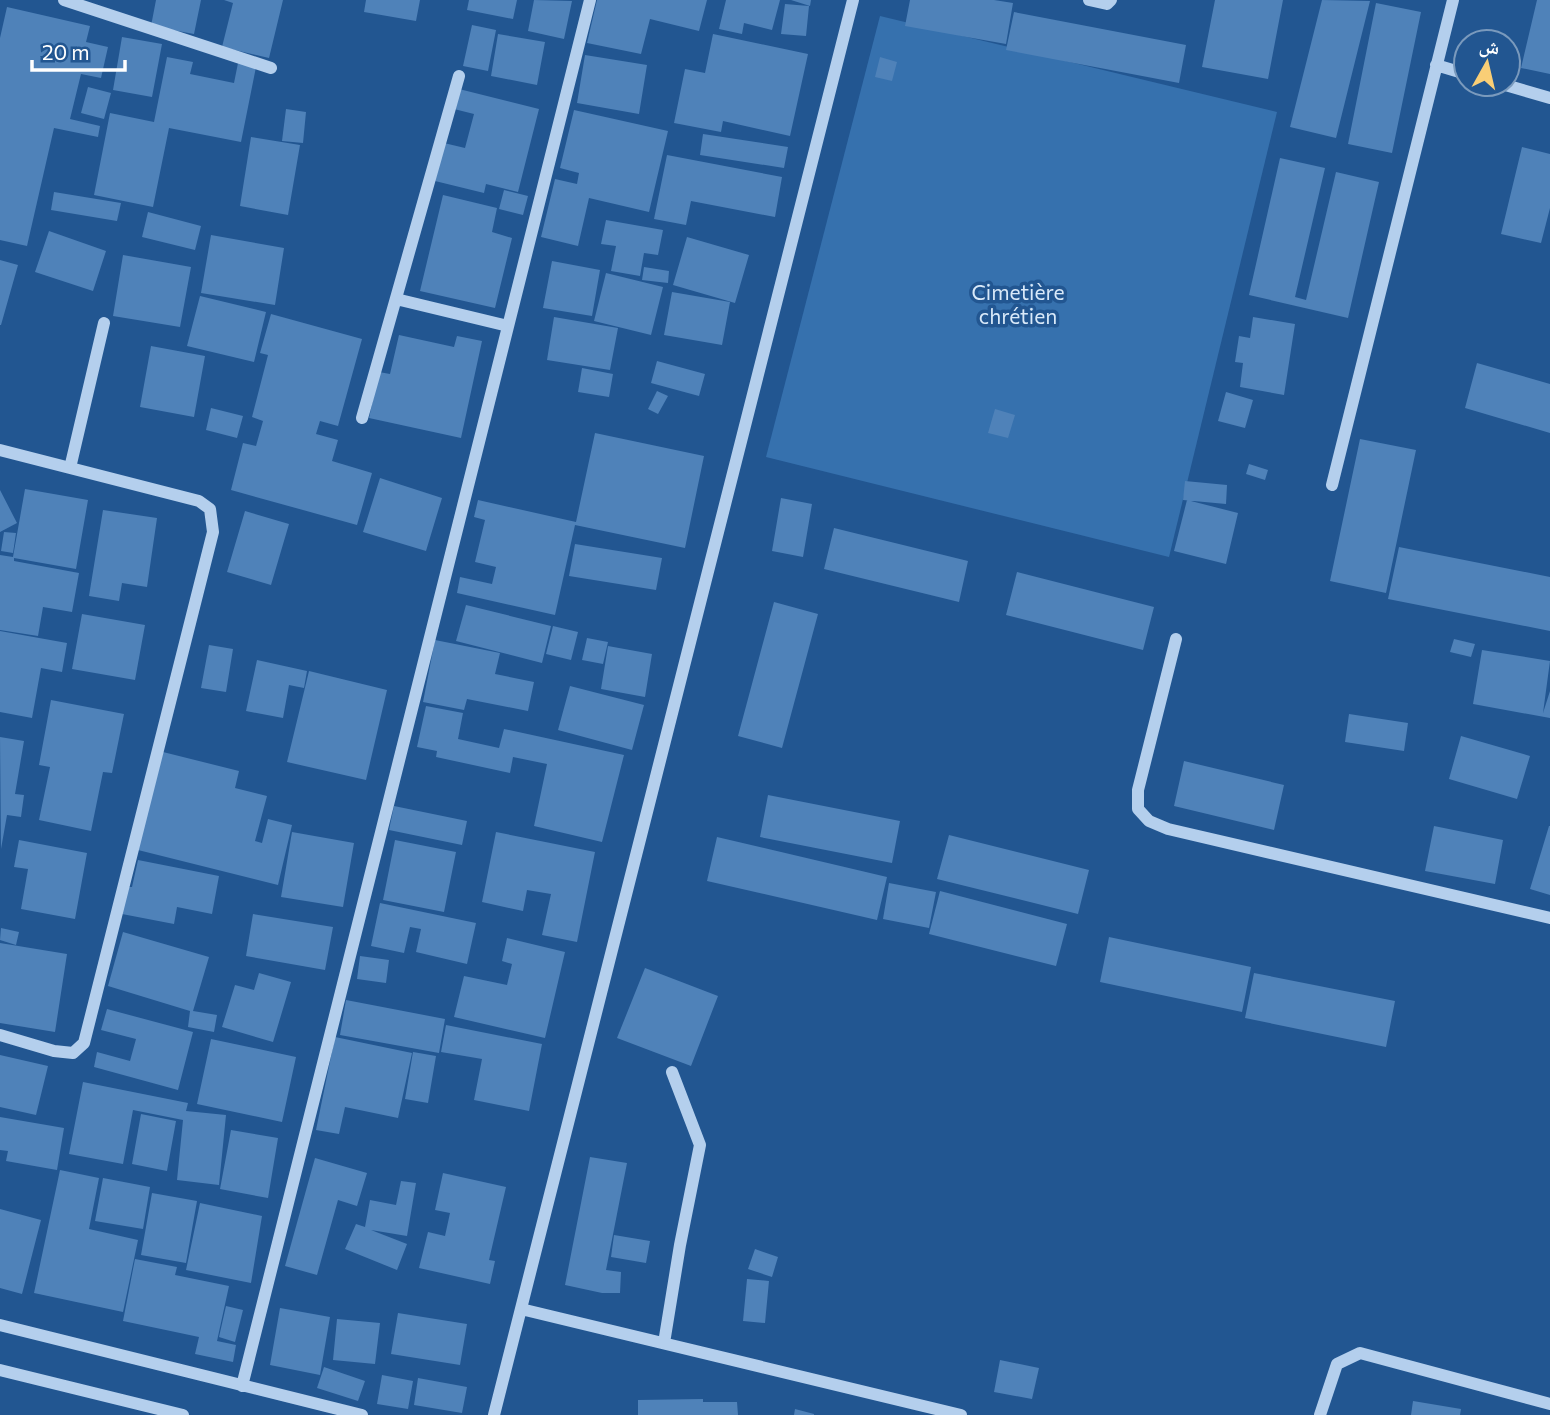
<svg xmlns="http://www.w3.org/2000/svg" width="1550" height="1415" viewBox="0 0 1550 1415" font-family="Commissioner,'Noto Naskh Arabic',sans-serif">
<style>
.green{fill:#3671ae}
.building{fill:#4f82b9}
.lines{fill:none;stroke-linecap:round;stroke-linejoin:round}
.minor{stroke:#b4cfed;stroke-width:12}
.labels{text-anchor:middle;stroke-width:7;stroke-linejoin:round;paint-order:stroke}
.park-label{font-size:21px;fill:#d9e9f9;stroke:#225691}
</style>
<rect width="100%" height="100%" fill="#225691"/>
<path class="green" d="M880 16 1277 112 1169 557 766 457Z"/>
<path class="building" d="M156 0H201L194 34 151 26Z
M224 0H283L269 58 222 47 233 3Z
M366 0H420L416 21 364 12Z
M469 0H517L513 19 467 10Z
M534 0 572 1 564 39 528 31Z
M597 0H707L699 31 650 19 641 54 587 43Z
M726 0H780L772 30 744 23 742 34 719 29Z
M791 0H811L810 6Z
M910 0H994L1013 3 1006 44 905 26Z
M1215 0H1283L1268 79 1202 67Z
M1322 0 1370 1 1336 138 1290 127Z
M1537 0H1550V74L1521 68Z
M1376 3 1421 12 1392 153 1348 144Z
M785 4 809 6 806 36 781 34Z
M7 7 90 26 86 42 108 47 101 78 81 74 70 119 100 126 98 137 54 128 27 246 0 240V38Z
M1014 12 1186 45 1179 83 1006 50Z
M472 25 496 30 488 71 463 66Z
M498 34 545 42 537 85 491 76Z
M713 34 808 54 790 136 723 121 721 132 674 123 685 69 705 73Z
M122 37 162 44 152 97 113 90Z
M585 55 647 65 639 114 577 103Z
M167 57 193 62 190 74 234 83 238 63 256 67 241 142 169 128 153 207 94 195 110 113 154 122Z
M880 57 897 62 892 81 875 77Z
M88 87 111 93 104 119 81 113Z
M459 89 539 109 518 192 486 184 484 193 435 181 444 143 465 148 474 114 454 109Z
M286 109 306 112 303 143 282 141Z
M574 110 668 131 649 212 589 198 578 246 541 237 555 179 577 184 579 173 560 168Z
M703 134 788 147 784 168 700 155Z
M251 137 300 145 288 215 240 206Z
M1522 147 1550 154V208L1541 243 1501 234Z
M667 155 782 177 775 217 691 201 686 225 654 219Z
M1280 158 1325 168 1295 297 1306 300 1336 172 1379 182 1348 318 1249 295Z
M504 190 528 196 523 215 499 209Z
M54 192 121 203 117 221 51 210Z
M443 195 497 208 492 232 512 238 495 308 420 291Z
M148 212 201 226 195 250 142 237Z
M606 220 663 230 658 255 644 253 640 276 611 271 616 246 601 244Z
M49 231 106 251 93 291 35 272Z
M211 235 284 248 275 305 201 293Z
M687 237 749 255 735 303 673 285Z
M123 255 191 267 180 327 113 316Z
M0 260 18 265 1 325H0Z
M552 261 600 270 592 316 543 308Z
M644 267 669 271 668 283 642 280Z
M606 273 663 287 651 335 594 321Z
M672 292 730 302 722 345 664 335Z
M200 296 266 312 254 362 187 346Z
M271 314 362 339 338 426 320 421 316 434 338 440 332 461 372 473 357 525 231 490 243 443 256 446 263 421 252 417 268 355 260 353Z
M554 317 618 328 610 370 547 360Z
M1253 317 1295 324 1284 395 1240 387 1243 363 1235 362 1239 336 1250 338Z
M399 335 454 347 457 336 482 341 461 438 369 418 379 372 390 374Z
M151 346 205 356 194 417 140 407Z
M657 361 705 374 699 396 651 383Z
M1477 363 1550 384V433L1465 408Z
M582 368 613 374 609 397 578 392Z
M657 391 668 396 658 414 648 409Z
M1226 392 1253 400 1245 428 1218 421Z
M211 408 243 416 237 438 206 430Z
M995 409 1015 415 1008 438 988 433Z
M595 433 704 456 685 548 575 525 555 615 457 593 460 577 492 584 496 567 475 562 485 520 474 517 478 500 576 522Z
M1360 439 1416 450 1386 593 1330 581Z
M1249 464 1268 470 1265 480 1246 474Z
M380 478 442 498 426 551 363 532Z
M1185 481 1227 485 1226 504 1183 500Z
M25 489 88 500 76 569 14 558V561L79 573 72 612 43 607 38 636 0 630V555L13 557Z
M0 490 17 523 0 532Z
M781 498 812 504 803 557 772 551Z
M1187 500 1238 513 1226 564 1174 551Z
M103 510 157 518 147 587 122 583 119 601 89 596Z
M245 511 289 524 271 585 227 572Z
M834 528 968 561 959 602 824 569Z
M4 532 16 533 13 553 1 551Z
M575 544 662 558 656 590 569 576Z
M1399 547 1550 577V631L1388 599Z
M1017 572 1154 607 1143 650 1006 615Z
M774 602 818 614 782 748 738 736Z
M466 605 551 626 542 663 456 641Z
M82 614 145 625 135 680 72 669Z
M553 626 578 632 571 660 546 654Z
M0 631 67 643 62 672 41 668 32 718 0 712Z
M587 638 608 642 603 664 582 660Z
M1454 639 1475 644 1471 657 1450 652Z
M435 640 500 653 495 674 534 682 528 711 467 699 464 710 423 702Z
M209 645 233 649 226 692 201 688Z
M608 646 652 654 645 697 601 689Z
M1482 650 1550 661 1543 713 1550 691V718L1473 704Z
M257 660 307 671 304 688 289 685 283 718 246 711Z
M309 671 387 690 366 780 287 762Z
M570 686 644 705 632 750 558 730Z
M51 700 124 714 112 773 103 772 91 831 39 820 50 767 39 765Z
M426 706 463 713 458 739 499 748 504 729 624 755 602 842 534 826 547 764 513 757 510 773 436 757 437 751 417 747Z
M1349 714 1408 723 1404 751 1345 742Z
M1461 736 1530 756 1517 799 1449 779Z
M0 737 24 741 15 794 24 795 21 817 7 815 1 849Z
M163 752 239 771 235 788 267 796 255 841 262 843 268 819 292 825 278 885 138 850Z
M1184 761 1284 785 1274 830 1174 806Z
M768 795 900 821 892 863 760 837Z
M394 806 467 821 462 845 389 830Z
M1434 826 1503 840 1495 884 1425 871Z
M1549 826H1550V895L1530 889Z
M292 832 354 843 343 907 281 897Z
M496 832 595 852 577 942 542 935 551 894 527 890 523 911 482 902Z
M949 835 1089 870 1078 914 937 879Z
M717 837 887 877 877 920 707 881Z
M19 840 87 853 75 919 21 909 28 869 14 867Z
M395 840 456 852 444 912 383 900Z
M138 860 219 876 212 914 177 907 174 924 122 914 128 887H132Z
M889 883 936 892 929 928 883 919Z
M940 891 1067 924 1056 966 929 934Z
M380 903 476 923 467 964 416 952 421 929 410 927 404 953 371 946Z
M253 914 333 927 325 970 246 956Z
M1 928 19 932 16 945 0 940Z
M123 932 209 957 193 1011 217 1015 214 1032 188 1027 190 1011 108 986Z
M1109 937 1251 967 1242 1012 1100 982Z
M507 938 565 952 545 1038 454 1017 464 976 507 985 512 964 502 961Z
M0 943 67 954 55 1032 0 1023Z
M360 956 389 960 386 983 357 979Z
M645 968 718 996 691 1066 617 1038Z
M259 973 291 982 273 1042 222 1027 235 985 254 990Z
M1254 973 1395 1001 1386 1047 1245 1018Z
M346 1000 445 1019 439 1053 340 1035Z
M107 1009 193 1032 178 1090 94 1067 97 1052 130 1061 136 1039 101 1030Z
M446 1025 542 1044 529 1111 474 1100 482 1059 441 1052Z
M335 1037 412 1053 398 1118 345 1107 339 1134 316 1130Z
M211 1039 296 1057 282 1122 197 1104Z
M413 1052 436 1056 428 1103 405 1099Z
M0 1055 48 1066 36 1115 0 1107Z
M83 1082 188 1103 186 1111 226 1115 219 1185 177 1180 183 1120 133 1110 123 1164 69 1154Z
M141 1114 176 1121 167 1171 132 1164Z
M0 1117 64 1128 57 1170 6 1161 8 1151 0 1150Z
M231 1130 278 1138 268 1198 220 1189Z
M590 1157 627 1163 606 1270 621 1272 620 1293H602L565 1285Z
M315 1158 367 1173 357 1206 338 1200 317 1275 285 1266Z
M60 1170 99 1178 89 1229 138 1240 123 1312 34 1293Z
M443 1173 506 1187 489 1260 495 1261 490 1284 419 1268 428 1232 445 1236 450 1213 435 1210Z
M103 1178 150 1187 143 1229 95 1221Z
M401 1181 416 1183 407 1236 371 1230 407 1244 397 1270 345 1249 356 1224 365 1227 370 1200 396 1205Z
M152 1193 197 1201 186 1263 141 1255Z
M200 1203 262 1216 251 1283 186 1270Z
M0 1209 41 1220 22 1294 0 1288Z
M614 1235 650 1241 646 1263 611 1257Z
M755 1249 778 1257 772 1277 748 1269Z
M135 1259 177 1267 175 1275 229 1286 217 1341 236 1345 233 1362 195 1354 199 1337 123 1321Z
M747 1279 769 1281 765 1323 743 1321Z
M226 1306 243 1310 235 1342 219 1337Z
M280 1308 330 1317 320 1375 270 1365Z
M398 1313 467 1324 460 1365 391 1354Z
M337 1319 380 1323 375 1364 333 1360Z
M1000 1360 1039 1368 1032 1399 994 1392Z
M324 1367 365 1381 358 1401 317 1388Z
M382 1375 413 1381 408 1409 377 1404Z
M418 1378 467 1387 462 1413 414 1405Z
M703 1399V1402H737L738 1415H638V1400Z
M1413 1401 1461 1409 1460 1415H1411Z
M795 1409 814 1414V1415H794Z"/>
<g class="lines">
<path class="minor" d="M64 0 271 68
M1089 0 1107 4 1111 0
M1436 65 1466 74
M1502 84 1550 98
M396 299 508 326
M362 418 459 76
M0 450 199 501 210 509 213 532 84 1043 73 1053 54 1051 0 1035
M70 468 104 323
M1332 485 1453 0
M1176 639 1138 790V809L1149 821 1168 829 1550 918
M521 1309 961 1415
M0 1325 362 1415
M664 1343 680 1245 700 1145 672 1072
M0 1370 183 1415
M242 1386 590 0
M494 1415 853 0
M1320 1415 1337 1364 1360 1353 1550 1404"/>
</g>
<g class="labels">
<g class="park-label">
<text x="1018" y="300">Cimetière<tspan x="1018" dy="24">chrétien</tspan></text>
</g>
</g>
<g transform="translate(1487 63) rotate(8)"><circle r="33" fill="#225691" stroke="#7a9abd" stroke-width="2"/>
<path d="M0-5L12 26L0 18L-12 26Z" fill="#f9ce76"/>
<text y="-10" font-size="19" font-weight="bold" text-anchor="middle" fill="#ffffff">ش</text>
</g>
<path d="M32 60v10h93v-10" fill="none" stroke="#ffffff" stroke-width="3.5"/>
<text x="42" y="60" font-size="21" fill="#ffffff" stroke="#225691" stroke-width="5" paint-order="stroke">20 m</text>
</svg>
